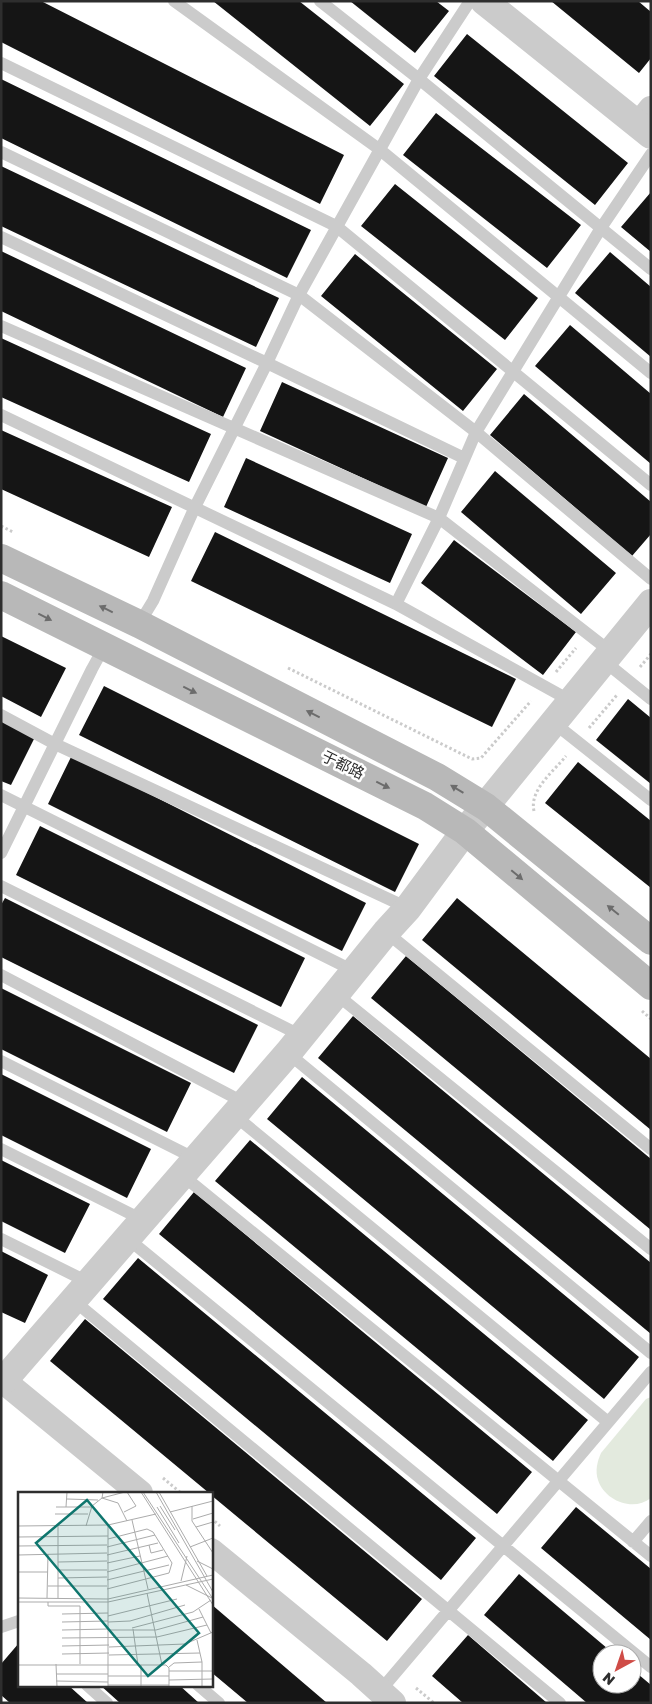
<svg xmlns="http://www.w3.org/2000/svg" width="652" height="1704" viewBox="0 0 652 1704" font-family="'Golos Text','Noto Sans SC',sans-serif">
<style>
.green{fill:#e3eade}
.building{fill:#151515}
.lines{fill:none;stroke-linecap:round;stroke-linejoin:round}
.path{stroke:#cbcbcb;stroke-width:3;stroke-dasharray:2.5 2.5;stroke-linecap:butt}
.service{stroke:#cbcbcb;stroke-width:12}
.minor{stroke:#cbcbcb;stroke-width:26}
.tertiary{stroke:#cbcbcb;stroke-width:28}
.secondary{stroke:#b8b8b8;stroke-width:28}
.oneway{fill:#6c6c6c}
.labels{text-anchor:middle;stroke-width:5;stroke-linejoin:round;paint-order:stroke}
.street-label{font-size:15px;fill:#2e2e2e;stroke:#fff}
.inset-road{fill:none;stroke:#ababab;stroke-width:1}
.view{fill:#0f766e;fill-opacity:0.15;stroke:#0f766e;stroke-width:2.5}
.inset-edge{fill:none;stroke:#2e2e2e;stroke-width:2.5}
</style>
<rect width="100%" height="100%" fill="#fff"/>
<path class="green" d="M651 1397V1498C633 1512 605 1501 598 1480 595 1471 597 1462 601 1453L646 1399Z"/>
<path class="building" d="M1 1H41L344 155 320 204 1 42Z
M213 1H299L404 84 370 126Z
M350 1H436L449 11 415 53Z
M551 1H638L651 12V58L639 73Z
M467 34 628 163 595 205 434 76Z
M1 79 311 230 287 278 1 138Z
M436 113 581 225 547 268 403 155Z
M1 166 279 298 256 347 1 226Z
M395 184 538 298 505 340 361 226Z
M651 192V252L621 227Z
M1 251 246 368 223 417 1 311Z
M610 252 651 287V357L575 293Z
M355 254 497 369 463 411 321 296Z
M570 325 651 394V464L535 366Z
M1 338 211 434 189 482 1 397Z
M282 382 448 458 426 507 260 431Z
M524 394 651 502V534L632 556 490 435Z
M1 430 172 507 149 557 1 489Z
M246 458 412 534 390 583 224 507Z
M495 471 616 573 581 614 461 512Z
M215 532 516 679 492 727 191 581Z
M454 540 576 632 543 675 421 583Z
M1 636 66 668 41 717 1 696Z
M104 686 419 844 395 892 79 735Z
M628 699 651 718V784L596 740Z
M1 720 35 737 11 785 1 781Z
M72 755 366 903 342 951 48 804Z
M578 762 651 821V888L545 803Z
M40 826 305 958 281 1007 16 875Z
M5 898 258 1025 234 1073 1 957V905Z
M457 898 651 1059V1130L422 940Z
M406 956 651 1159V1230L371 998Z
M1 988 191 1083 167 1132 1 1049Z
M353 1016 651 1263V1334L318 1058Z
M1 1074 151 1149 127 1198 1 1135Z
M302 1077 639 1357 604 1399 267 1119Z
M250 1140 588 1420 553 1461 215 1181Z
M1 1160 90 1204 65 1253 1 1221Z
M194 1192 532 1472 497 1514 159 1234Z
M1 1251 48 1275 25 1323 1 1312Z
M138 1258 476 1538 441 1580 103 1299Z
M85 1319 422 1599 387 1641 211 1495V1493H209L50 1361Z
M576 1507 651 1569V1640L541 1548Z
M519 1574 614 1654H602V1684H632V1669L651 1685V1703H587L484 1615Z
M211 1604 327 1703H248L211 1672Z
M468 1635 547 1703H463L432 1676Z
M19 1643V1685H68L88 1703H10L1 1695V1664Z
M100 1685H179L199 1703H120Z"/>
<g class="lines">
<path class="path" d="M1 526 13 532
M640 667 651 654
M288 668 472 759 481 758 531 701
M556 672 576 648
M589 728 617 695
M534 811C529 790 554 771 566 756
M642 1011 651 1019
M163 1478 181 1493
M211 1518 220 1526
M416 1688 434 1703"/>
<path class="service" d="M174 1 379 149 651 373
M320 1 419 79 651 269
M1 63 336 226 651 485
M1 152 299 295 476 432 651 579
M1 237 267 363 464 458
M1 326 439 518 611 652
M1 415 396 604 571 701
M396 604 439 518 476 432 601 228 651 154
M139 624 153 601 194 509 267 363 299 295 419 79 470 1
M604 661 651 699
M1 715 55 744 408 908
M554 723 651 800
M1 795 354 971
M1 853 92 669 104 647
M1 886 302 1036
M386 932 651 1149
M1 975 245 1103
M336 994 651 1249
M288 1053 651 1353
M1 1061 196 1159
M234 1115 608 1422
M1 1149 143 1220
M182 1175 651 1556
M127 1238 651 1667
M1 1239 88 1282
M73 1300 560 1703
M633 1542 651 1521
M1 1627 19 1621
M87 1685 107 1703
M198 1685 219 1703
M380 1691 651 1372"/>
<path class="minor" d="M639 124 651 109
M1 1379 140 1493
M211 1551 361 1674 393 1703"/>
<path class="tertiary" d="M484 1 651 135
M4 1380 288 1053 386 932 408 908 465 831 651 603"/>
<path class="secondary" d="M1 558 139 624 437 777 486 807 651 941
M1 595 425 806 465 831 651 986"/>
</g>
<defs><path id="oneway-solid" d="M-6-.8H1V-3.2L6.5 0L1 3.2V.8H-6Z" transform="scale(1.25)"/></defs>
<g class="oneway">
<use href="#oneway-solid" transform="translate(106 609) rotate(-154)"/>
<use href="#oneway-solid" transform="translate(45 617) rotate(27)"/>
<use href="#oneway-solid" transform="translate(190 690) rotate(26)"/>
<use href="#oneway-solid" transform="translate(313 714) rotate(-153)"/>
<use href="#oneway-solid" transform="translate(383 785) rotate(26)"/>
<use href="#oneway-solid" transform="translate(457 789) rotate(-149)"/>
<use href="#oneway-solid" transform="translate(517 875) rotate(40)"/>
<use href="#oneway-solid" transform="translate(613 910) rotate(-141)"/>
</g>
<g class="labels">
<g class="street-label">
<text transform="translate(343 765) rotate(26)" y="5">于都路</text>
</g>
</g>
<g transform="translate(18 1492)">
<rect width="195" height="195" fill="#fff"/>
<path class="inset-road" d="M85 0 84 6 107 0M123 0 195 113M125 0 195 107M138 0 195 100M141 0 189 84M49 7 80 8M142 14 157 38M174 14V29L195 61M38 15H73M48 15 49 0M139 15 161 51M106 20 118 14 109 0M152 20 195 9M37 22H70M175 27 195 21M114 28 130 97M90 33V195M0 34 90 33 138 22M68 34 74 14 84 6 100 11 109 29M178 35 195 30M0 45 90 44M131 53 133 61 145 58M0 54 89 53M89 55 137 43M172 55 195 46M0 63 89 61M89 63 140 51M179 69 195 77M40 70 89 69M89 71 122 64M40 78H89M0 80H30M89 80 150 64M40 86 89 85M89 88 151 73M163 89 169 64M168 93 194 106M30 94H89M89 97 151 81 154 71 135 40 129 37 90 47M129 101 144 173M0 106 90 107 195 83M29 106 30 62M40 106V34M0 110H90L195 87M30 110V114H62V172M181 117 193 141M44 122 90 121M90 124 159 107M44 130 90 129M90 130 112 129 167 113M114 136 175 120 193 108M115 137 120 173M44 138 90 137M90 138H138L185 125M44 146 139 145 189 133M179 148 184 170V195M44 154 91 153M91 155 167 152 195 140M44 162 91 161M91 163 182 161M38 172 39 195M0 173H148L151 176V195M123 173V195M151 175 156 171 184 170M151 179H195M38 182H90M90 184H151M151 188 195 187M38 189 90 190M90 193H151"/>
<path class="view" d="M69 8 181 141 130 184 18 51Z"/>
<rect width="195" height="195" class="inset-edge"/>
</g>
<rect width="652" height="1704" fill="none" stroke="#2e2e2e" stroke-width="5"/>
<g transform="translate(617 1669) rotate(220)"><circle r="24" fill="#ffffff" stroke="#ababab"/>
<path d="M0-4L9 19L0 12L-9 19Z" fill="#cf4c47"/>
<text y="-8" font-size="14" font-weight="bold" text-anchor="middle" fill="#2e2e2e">N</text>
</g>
</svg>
